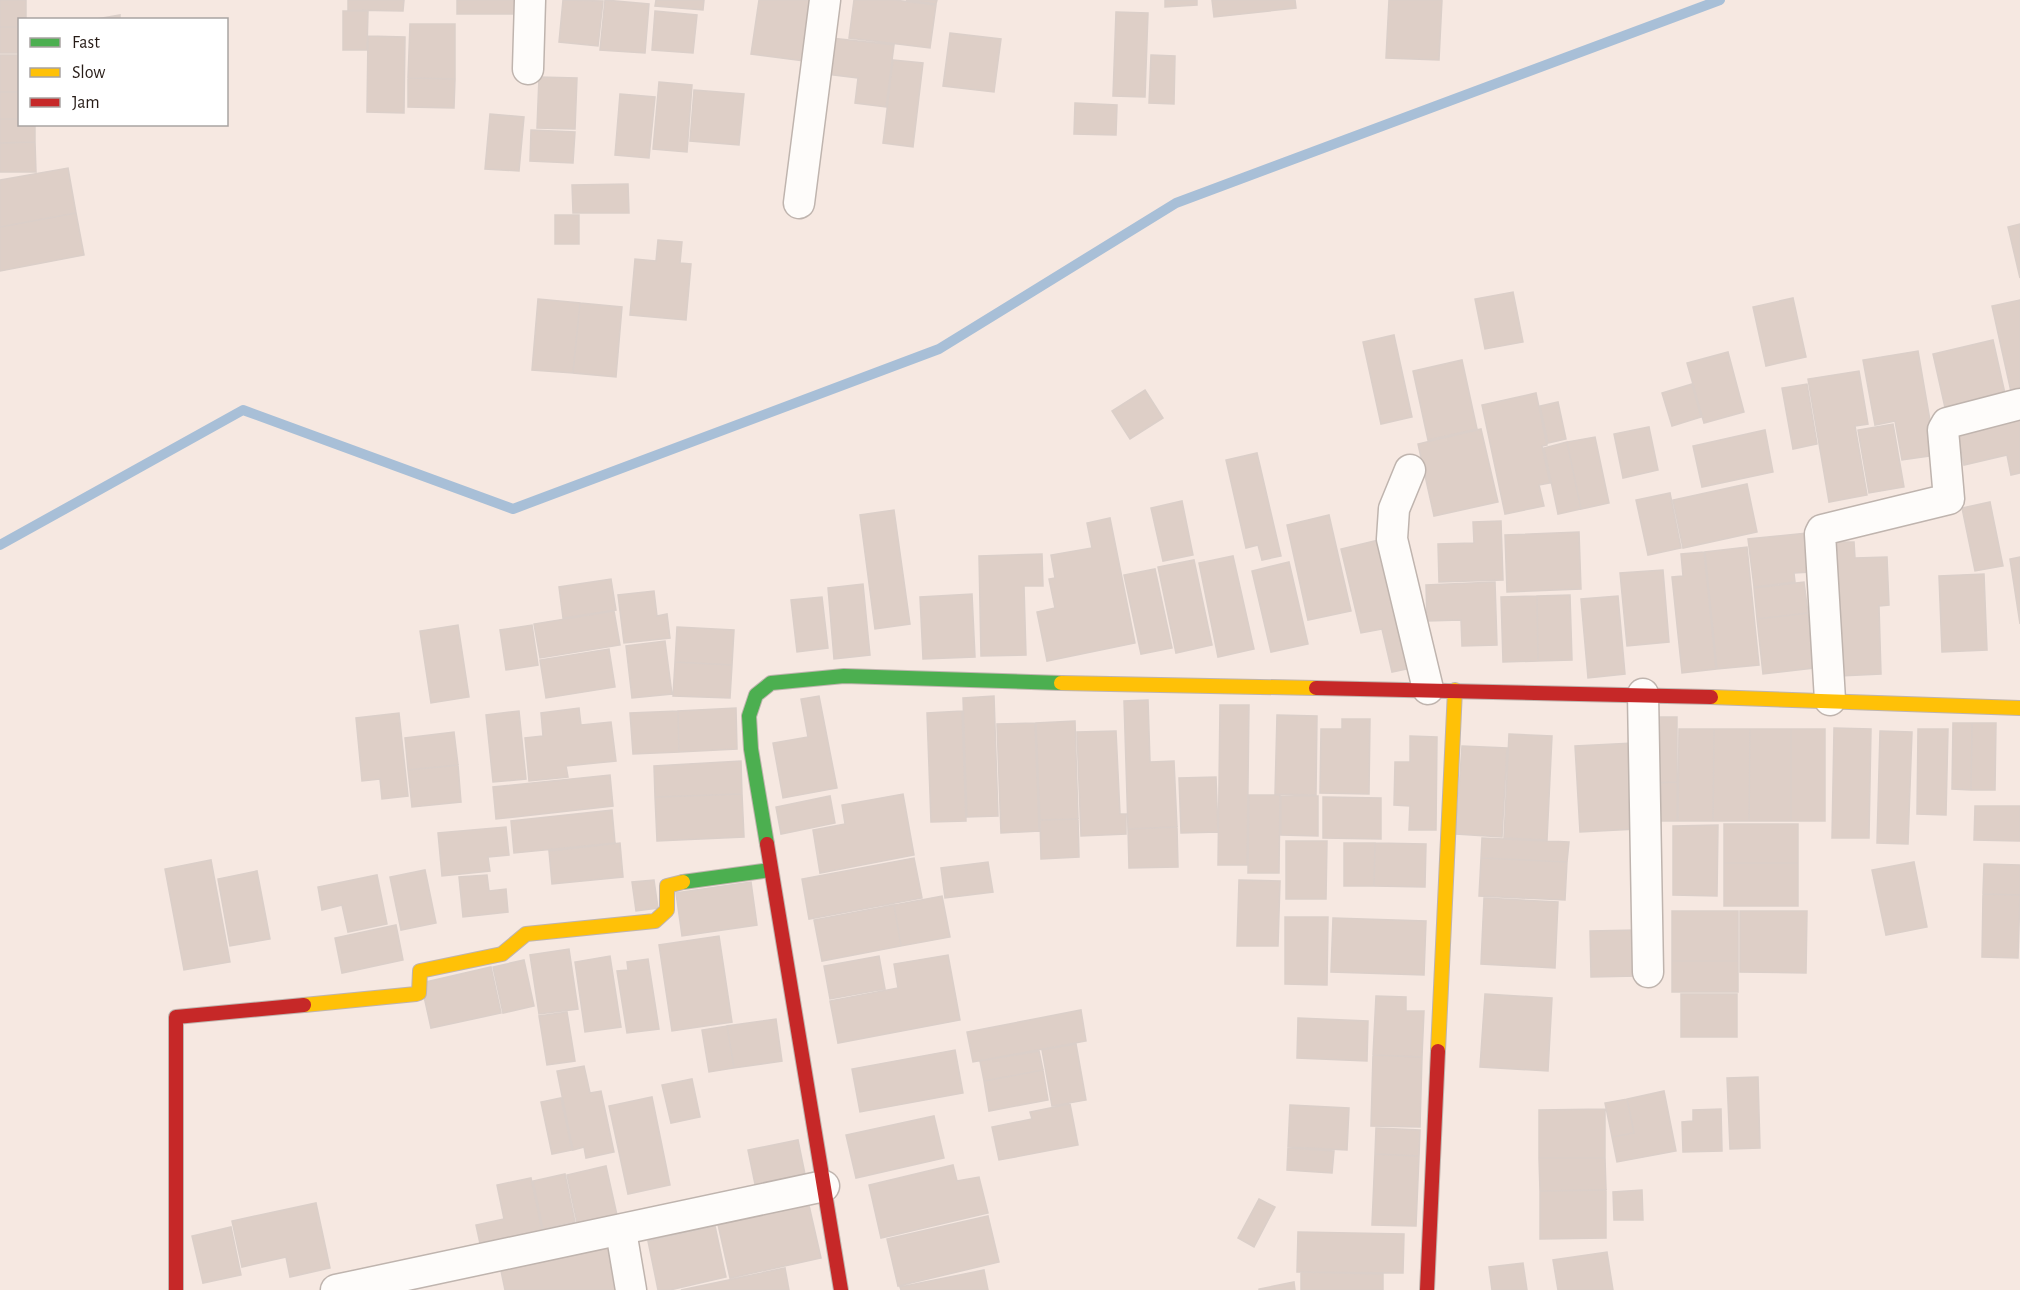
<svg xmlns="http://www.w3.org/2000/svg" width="2020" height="1290" viewBox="0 0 2020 1290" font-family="'Alegreya Sans',sans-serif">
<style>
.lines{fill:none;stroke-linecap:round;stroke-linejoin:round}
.stream{stroke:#a8bfd7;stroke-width:10}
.building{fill:#decfc7;stroke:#dbcfc9;stroke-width:1.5}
.street-casing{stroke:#bfb4ae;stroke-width:33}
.fast-casing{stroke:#bfb4ae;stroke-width:16}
.slow-casing{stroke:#bfb4ae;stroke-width:16}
.jam-casing{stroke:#bfb4ae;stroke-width:16}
.street{stroke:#fefcfa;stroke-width:30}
.fast{stroke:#4caf50;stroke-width:14}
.slow{stroke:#ffc107;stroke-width:14}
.jam{stroke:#c62828;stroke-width:14}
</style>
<rect width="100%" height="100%" fill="#f6e8e1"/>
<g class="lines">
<path class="stream" d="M0 545 243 410 513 509 939 349 1176 203 1720 0"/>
</g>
<path class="building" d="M0 0H26V20H20V27H0Z
M348 0H404L403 11 348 10Z
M457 0H524V14H457Z
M563 0 603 1 598 46 559 42Z
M605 0 649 4 645 53 600 50Z
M656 0H704L703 10 655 6Z
M759 0H812L804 61 751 54Z
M854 0H894L936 5 930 48 849 38Z
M906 0H937L936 4Z
M1165 0H1197V5L1165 7Z
M1212 0H1295L1296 8 1214 17Z
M1389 0H1442L1439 60 1386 58Z
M343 11H368L367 50H343Z
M655 11 697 15 693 53 652 50Z
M1116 12 1148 13 1145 97 1113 96Z
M120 15V20H91Z
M410 24H455V79L408 78Z
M0 27H19V53H0Z
M950 33 1001 39 994 92 943 86Z
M368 36 405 37 404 113 367 112Z
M831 38 894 45 886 107 855 103 858 78 826 74Z
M0 55H20V92H0Z
M1151 55 1175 56 1174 104 1149 103Z
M893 60 923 63 913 147 883 143Z
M539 77 577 78 575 129 537 128Z
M408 78 455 79 454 108 408 107Z
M659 82 692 85 687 152 653 149Z
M694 90 744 94 739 145 690 141Z
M0 92H20V119H0Z
M620 94 655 97 649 158 615 155Z
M1075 103 1117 105 1116 135 1074 134Z
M490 114 524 117 519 171 485 169Z
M0 119H20V124H35V142L0 143Z
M531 130 575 132 573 163 530 161Z
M35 142 36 172H0V143Z
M68 168 76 213 0 227V180Z
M628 184 629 213H573L572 185Z
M76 213 84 255 0 271V227Z
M555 215H579V244H555Z
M2020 224V278L2008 227Z
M658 240 682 242 680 263 691 264 686 320 630 315 635 259 656 261Z
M1513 292 1523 342 1485 349 1475 299Z
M1793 298 1806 357 1766 366 1753 307Z
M538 299 580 303 573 373 532 370Z
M2020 300V394L2012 396 1992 306Z
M580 303 622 307 616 377 573 373Z
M1394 335 1412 417 1381 424 1363 342Z
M1993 340 2006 398 1946 412 1933 354Z
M1918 351 1936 455 1902 460 1895 421 1875 425 1863 360Z
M1728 352 1744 412 1704 423 1687 363Z
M1462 360 1477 429 1428 440 1413 371Z
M1859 371 1868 424 1855 426 1867 495 1829 502 1808 379Z
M1692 384 1701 417 1672 426 1662 393Z
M1807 384 1817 444 1793 449 1782 388Z
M1145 390 1163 418 1130 439 1112 411Z
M1536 393 1547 445 1542 446 1550 483 1539 485 1544 506 1505 514 1482 405Z
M1558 402 1566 439 1548 443 1540 406Z
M2020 408V473L2011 475 2007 455 1964 465 1955 423Z
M1893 424 1904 487 1869 493 1858 430Z
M1649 427 1658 470 1623 478 1614 434Z
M1481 429 1498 502 1434 516 1418 444Z
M1765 430 1773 472 1702 487 1693 446Z
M1595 437 1609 503 1581 509 1567 442Z
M1567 442 1581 509 1558 514 1544 448Z
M1257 453 1281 556 1262 560 1258 545 1246 548 1226 460Z
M1747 484 1757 532 1683 548 1673 500Z
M1670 493 1681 548 1648 555 1636 500Z
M1182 501 1193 555 1163 561 1151 508Z
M1990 502 2003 566 1975 571 1962 508Z
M894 510 910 624 875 629 860 515Z
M1329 515 1351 611 1308 620 1287 525Z
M1110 518 1135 643 1047 661 1037 612 1055 608 1049 579 1055 578 1051 555 1092 548 1087 523Z
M1501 521 1503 580 1439 582 1438 544 1474 543 1473 522Z
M1579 532 1581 589 1507 592 1505 535Z
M1807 533 1811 572 1794 573 1795 582 1754 587 1748 539Z
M1387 538 1416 667 1392 672 1382 629 1361 633 1341 549Z
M1835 542H1854L1855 558 1887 557 1889 605 1879 606 1881 674 1840 676Z
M1747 547 1759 665 1717 669 1705 552Z
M1704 552 1716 669 1682 673 1672 577 1683 576 1681 554Z
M1042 554 1043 586H1024L1026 655 981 656 979 556Z
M1233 556 1254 649 1218 657 1199 563Z
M2020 557V624L2010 559Z
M1194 560 1212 645 1176 653 1158 567Z
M1289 562 1308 644 1271 652 1252 571Z
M1155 569 1172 648 1141 654 1124 575Z
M1663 570 1669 642 1627 646 1620 573Z
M1984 574 1987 650 1942 652 1939 576Z
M611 579 616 610 563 618 559 587Z
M1495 582 1497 645 1462 646 1461 620 1427 621 1426 585Z
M1804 582 1808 613 1757 619 1754 588Z
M863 584 870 655 834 659 828 588Z
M654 591 657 616 667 614 670 638 624 643 618 595Z
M972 594 975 657 923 659 920 597Z
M1570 595 1572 660 1538 661 1537 596Z
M1537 596 1538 661 1503 662 1501 597Z
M1618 596 1625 674 1588 678 1581 599Z
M822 597 828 648 797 652 791 600Z
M614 611 620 645 540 658 534 624Z
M1808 613 1814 668 1763 674 1757 619Z
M458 625 469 697 431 703 420 631Z
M532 625 538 665 506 670 500 630Z
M677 627 734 630 732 665 675 662Z
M665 641 672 694 632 698 626 646Z
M609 649 615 687 546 698 540 660Z
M675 662 732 665 730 698 673 696Z
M819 696 837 788 783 798 773 743 808 737 801 699Z
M994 696 998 816 967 817 963 698Z
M1148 700 1150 762 1174 761 1177 827 1128 829 1124 701Z
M1220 705H1249L1247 865H1218Z
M579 708 581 725 611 722 616 761 566 766 568 777 529 781 525 738 543 736 541 713Z
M736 708 737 749 679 752 678 711Z
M519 711 526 779 493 782 486 715Z
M678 711 679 752 633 754 630 713Z
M962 711 966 821 931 822 927 713Z
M399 713 408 796 382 799 380 779 362 781 356 718Z
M1277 715 1317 716 1316 795 1275 794Z
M1647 717H1677V782L1647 783Z
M1342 719H1370L1369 794 1320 793 1321 729H1342Z
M1075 721 1078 819 1040 820 1036 723Z
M1035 723 1039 831 1001 833 997 724Z
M1953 723H1972L1971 790 1952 789Z
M1972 723H1996L1995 790H1971Z
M1834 728 1871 729 1869 838H1832Z
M1679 729H1714L1713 821H1678Z
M1714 729H1750L1749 821H1713Z
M1750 729H1791V821H1749Z
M1791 729H1825V821H1791Z
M1918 729H1948L1946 815 1917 814Z
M1116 731 1120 814H1126V834L1081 836 1077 732Z
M1880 731 1912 732 1908 844 1877 843Z
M454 732 458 765 408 770 405 738Z
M1509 734 1552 736 1547 840 1504 838Z
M1410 736 1437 737 1436 830H1409L1410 806 1394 805 1395 762H1410Z
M1633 743 1637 829 1580 832 1575 746Z
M1462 746 1507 748 1502 837 1456 834Z
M741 761 742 794 655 797 654 766Z
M458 765 461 802 412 807 408 770Z
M610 775 613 806 496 819 493 787Z
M1216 777 1218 832 1181 833 1179 778Z
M1677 782V821H1647V783Z
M742 794 744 837 657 841 655 797Z
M903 794 914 855 820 873 813 830 845 824 842 805Z
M1249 795H1280L1279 873H1248Z
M830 796 835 823 781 834 776 807Z
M1281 796H1318V836L1281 835Z
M1323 797 1381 798V839L1323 838Z
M1975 806H2020V841L1974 840Z
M612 810 615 843 514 853 511 821Z
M1078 819 1079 857 1041 859 1040 820Z
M1724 824H1798V863H1724Z
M1718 825 1717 896 1673 895V826Z
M506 827 509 855 488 857 490 871 442 876 438 833Z
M1177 827 1178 867 1129 868 1128 829Z
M1482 838 1569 842 1567 862 1481 858Z
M1286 841H1327L1326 899H1286Z
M620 843 623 877 552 884 549 851Z
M1344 843H1375L1374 886H1344Z
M1375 843 1426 844 1425 887 1374 886Z
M914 858 922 898 809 919 802 879Z
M1481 858 1567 862 1565 900 1479 896Z
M211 860 230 962 184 970 165 869Z
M988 862 993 892 945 898 941 868Z
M1914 862 1927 927 1886 935 1872 870Z
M1724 863H1798V906H1724Z
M1984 864 2020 865V895L1983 894Z
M425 870 436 923 401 930 390 877Z
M257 871 270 939 230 946 218 879Z
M377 875 387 924 348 932 342 905 322 910 318 887Z
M487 875 489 891 506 889 508 912 463 917 459 877Z
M654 880 658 908 636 911 632 882Z
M1239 880 1280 881 1278 946H1237Z
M751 882 757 925 682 936 676 893Z
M1983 894 2020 895 2018 958 1982 957Z
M942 896 950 937 901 946 894 905Z
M1484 898 1558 902 1555 968 1481 964Z
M894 905 901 946 822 961 814 920Z
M1672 911H1738V961H1672Z
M1740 911H1807L1806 973 1740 972Z
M1285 917H1328L1327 985 1285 984Z
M1333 918 1426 921 1424 975 1331 972Z
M396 925 403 960 342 973 335 938Z
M1637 930V976L1591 977 1590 931Z
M719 936 732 1022 672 1031 659 945Z
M569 949 578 1009 539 1014 530 955Z
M948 955 960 1020 838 1043 830 1001 898 988 894 964Z
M610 956 621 1027 585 1032 575 962Z
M879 956 885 989 830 999 824 966Z
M648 959 659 1029 627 1033 617 971 628 970 627 962Z
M524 960 534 1006 503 1013 493 967Z
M1672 961H1738V992H1672Z
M491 967 501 1013 431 1028 421 983Z
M1485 994 1552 998 1548 1071 1480 1067Z
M1681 994H1737V1037H1681Z
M1376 996 1406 997V1011H1424L1422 1057 1373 1055Z
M1081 1010 1086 1041 973 1062 967 1032Z
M567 1012 575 1061 547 1065 539 1016Z
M1298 1018 1368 1021 1367 1061 1297 1058Z
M776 1019 782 1061 734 1068 727 1026Z
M727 1026 734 1068 709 1072 702 1030Z
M1076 1044 1086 1100 1052 1106 1042 1050Z
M955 1050 963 1093 860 1112 852 1069Z
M1039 1051 1043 1070 984 1081 980 1061Z
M1373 1055 1422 1057 1420 1127 1371 1126Z
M584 1066 590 1093 601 1091 614 1152 586 1158 584 1147 573 1150 557 1071Z
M1043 1070 1048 1100 989 1111 984 1081Z
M1758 1077 1760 1148 1730 1149 1727 1078Z
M692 1079 700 1117 671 1123 662 1085Z
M1664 1091 1676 1151 1617 1162 1612 1137 1634 1133 1627 1099Z
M652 1097 670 1185 628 1194 609 1106Z
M561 1098 572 1150 552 1154 541 1102Z
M1627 1099 1634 1133 1612 1137 1605 1103Z
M1070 1104 1078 1145 999 1160 992 1127 1032 1119 1030 1112Z
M1290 1105 1349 1108 1347 1150 1288 1147Z
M1605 1109V1158H1539V1110Z
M1721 1109 1722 1151 1683 1152 1682 1122 1693 1121V1110Z
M934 1116 944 1158 856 1178 846 1135Z
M1376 1128 1420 1130 1419 1156 1375 1154Z
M798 1140 807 1184 757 1194 748 1150Z
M1288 1148 1334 1151 1332 1173 1287 1170Z
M1375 1154 1419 1156 1416 1226 1372 1225Z
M1539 1158H1605L1606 1190 1540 1191Z
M953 1165 957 1181 979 1177 988 1213 881 1238 869 1185Z
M606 1166 619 1224 579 1232 567 1175Z
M565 1174 575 1222 543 1229 533 1181Z
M531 1178 543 1235 481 1248 476 1225 504 1219 497 1185Z
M1606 1190V1238L1540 1239V1191Z
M1642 1190 1643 1220H1614L1613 1192Z
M1259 1199 1275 1207 1254 1247 1238 1238Z
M808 1201 821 1258 730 1278 717 1220Z
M316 1203 330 1268 290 1277 286 1257 242 1267 232 1221Z
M988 1216 999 1262 898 1286 887 1239Z
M715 1226 726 1277 670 1290H658L648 1241Z
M231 1227 241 1275 203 1283 192 1236Z
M1298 1232 1404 1234 1403 1273 1297 1272Z
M612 1242 622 1290H505L500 1266Z
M1607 1252 1613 1290H1558L1553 1260Z
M1523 1263 1527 1290H1492L1489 1267Z
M785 1268 789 1290H681Z
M984 1270 988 1290H901L900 1287Z
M1301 1272 1383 1274V1290H1301Z
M1294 1282 1295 1290H1259V1289Z"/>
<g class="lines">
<defs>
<path id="street" d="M528 69 530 0
M799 203 825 0
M1410 470 1394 509 1392 539 1428 689
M1643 694 1648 972
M1830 700 1820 534 1822 530 1949 499 1943 430 1947 423 2020 404
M621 1231 631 1290
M336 1290 824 1186"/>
<path id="fast" d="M767 844 751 749 749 716 756 695 771 683 844 676 1061 683
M683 882 770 870"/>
<path id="slow" d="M1061 683 1316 688
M1711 697 2020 708
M304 1005 416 994 419 993 420 971 502 954 526 934 655 921 667 910V886L683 882
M1438 1051 1455 690"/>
<path id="jam" d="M1316 688 1711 697
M767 844 841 1290
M176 1290V1017L304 1005
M1427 1290 1438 1051"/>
</defs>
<use href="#street" class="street-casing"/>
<use href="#fast" class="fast-casing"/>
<use href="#slow" class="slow-casing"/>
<use href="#jam" class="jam-casing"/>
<use href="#street" class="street"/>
<use href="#fast" class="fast"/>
<use href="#slow" class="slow"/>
<use href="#jam" class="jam"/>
</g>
<rect x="18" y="18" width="210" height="108" fill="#ffffff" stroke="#a9a4a2" stroke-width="1.5"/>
<rect x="30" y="38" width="30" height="9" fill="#4caf50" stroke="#a9a4a2" stroke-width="1.5"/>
<text x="72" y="48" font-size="18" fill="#271c17">Fast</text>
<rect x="30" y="68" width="30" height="9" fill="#ffc107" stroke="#a9a4a2" stroke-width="1.5"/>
<text x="72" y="78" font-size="18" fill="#271c17">Slow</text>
<rect x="30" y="98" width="30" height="9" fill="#c62828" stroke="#a9a4a2" stroke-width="1.5"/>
<text x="72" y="108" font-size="18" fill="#271c17">Jam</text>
</svg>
